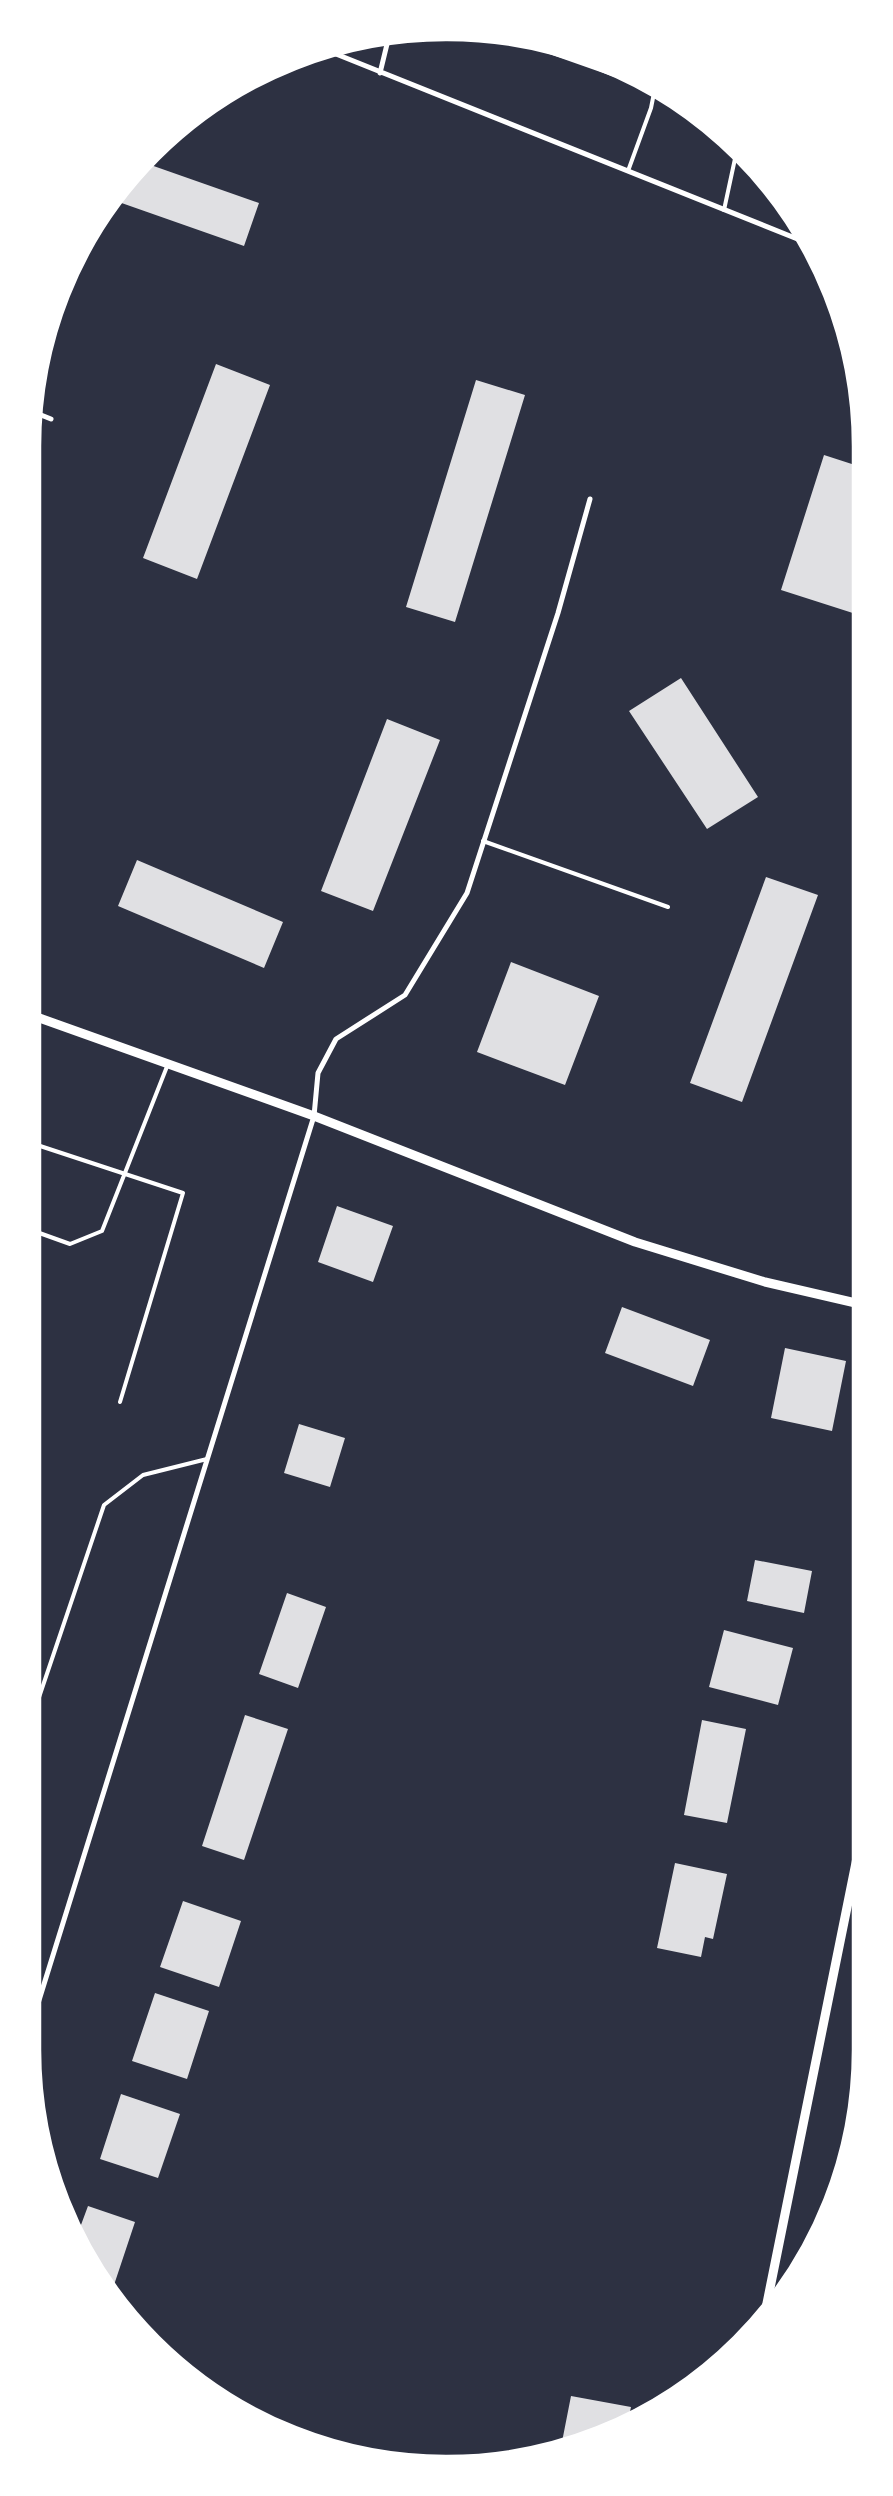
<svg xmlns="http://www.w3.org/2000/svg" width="893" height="2496" viewBox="0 0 893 2496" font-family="Literata,serif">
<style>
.building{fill:#e0e0e3}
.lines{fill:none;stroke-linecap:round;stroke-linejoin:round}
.service{stroke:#fff;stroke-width:4}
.minor{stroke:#fff;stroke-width:5}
.tertiary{stroke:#fff;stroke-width:9}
.rim{fill:none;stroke:#fff;stroke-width:2.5}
</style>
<rect width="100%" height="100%" fill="#2d3142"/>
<path class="building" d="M145 163 259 203 244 246 113 200Z
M216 364 270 385 197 579 143 558Z
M476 380 525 395 455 622 406 607Z
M824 455 858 466 859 615 781 590Z
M681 678 758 797 707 829 629 711Z
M387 719 440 740 373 911 321 891Z
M137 860 283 922 264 968 118 906Z
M766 877 818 895 742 1102 690 1083Z
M511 962 599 996 565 1085 477 1052Z
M337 1206 393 1226 373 1282 318 1262Z
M622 1307 710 1340 693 1386 605 1353Z
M785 1348 846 1361 832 1431 771 1418Z
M299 1424 345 1438 330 1487 284 1473Z
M755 1560 812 1571 804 1613 747 1601Z
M287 1593 326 1607 298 1688 259 1674Z
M724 1630 793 1648 778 1705 709 1687Z
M245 1715 288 1729 244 1860 202 1846Z
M702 1720 746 1729 727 1823 684 1815Z
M675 1863 727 1874 713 1939 705 1937 701 1957 657 1948Z
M183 1901 241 1921 219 1987 160 1967Z
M155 1993 209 2011 187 2079 132 2061Z
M121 2094 180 2114 158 2178 100 2159Z
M88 2206 135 2222 113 2288 78 2233Z
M571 2396 631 2407 629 2416 561 2447Z"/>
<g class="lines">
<path class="service" d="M513 39 655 89
M628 171 651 108 655 88
M724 210 736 154
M483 841 668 907
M31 1143 183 1193 120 1402
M31 1230 70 1244 102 1231 168 1064
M31 1721 104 1505 143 1475 207 1459"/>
<path class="minor" d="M326 50 805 242
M380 73 389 36
M36 413 51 419
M31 2026 314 1116 318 1073 336 1039 405 995 467 893 558 613 590 499"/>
<path class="tertiary" d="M31 1015 314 1116 635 1242 765 1282 860 1304
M765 2313 861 1838"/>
</g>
<path d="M0 0H893V2496H0ZM446 40H447A406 406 0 0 1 853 446V2050A406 406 0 0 1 447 2456H446A406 406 0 0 1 40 2050V446A406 406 0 0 1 446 40Z" fill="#fff" fill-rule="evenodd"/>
<path class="rim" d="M446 40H447A406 406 0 0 1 853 446V2050A406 406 0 0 1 447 2456H446A406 406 0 0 1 40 2050V446A406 406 0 0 1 446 40Z"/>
</svg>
